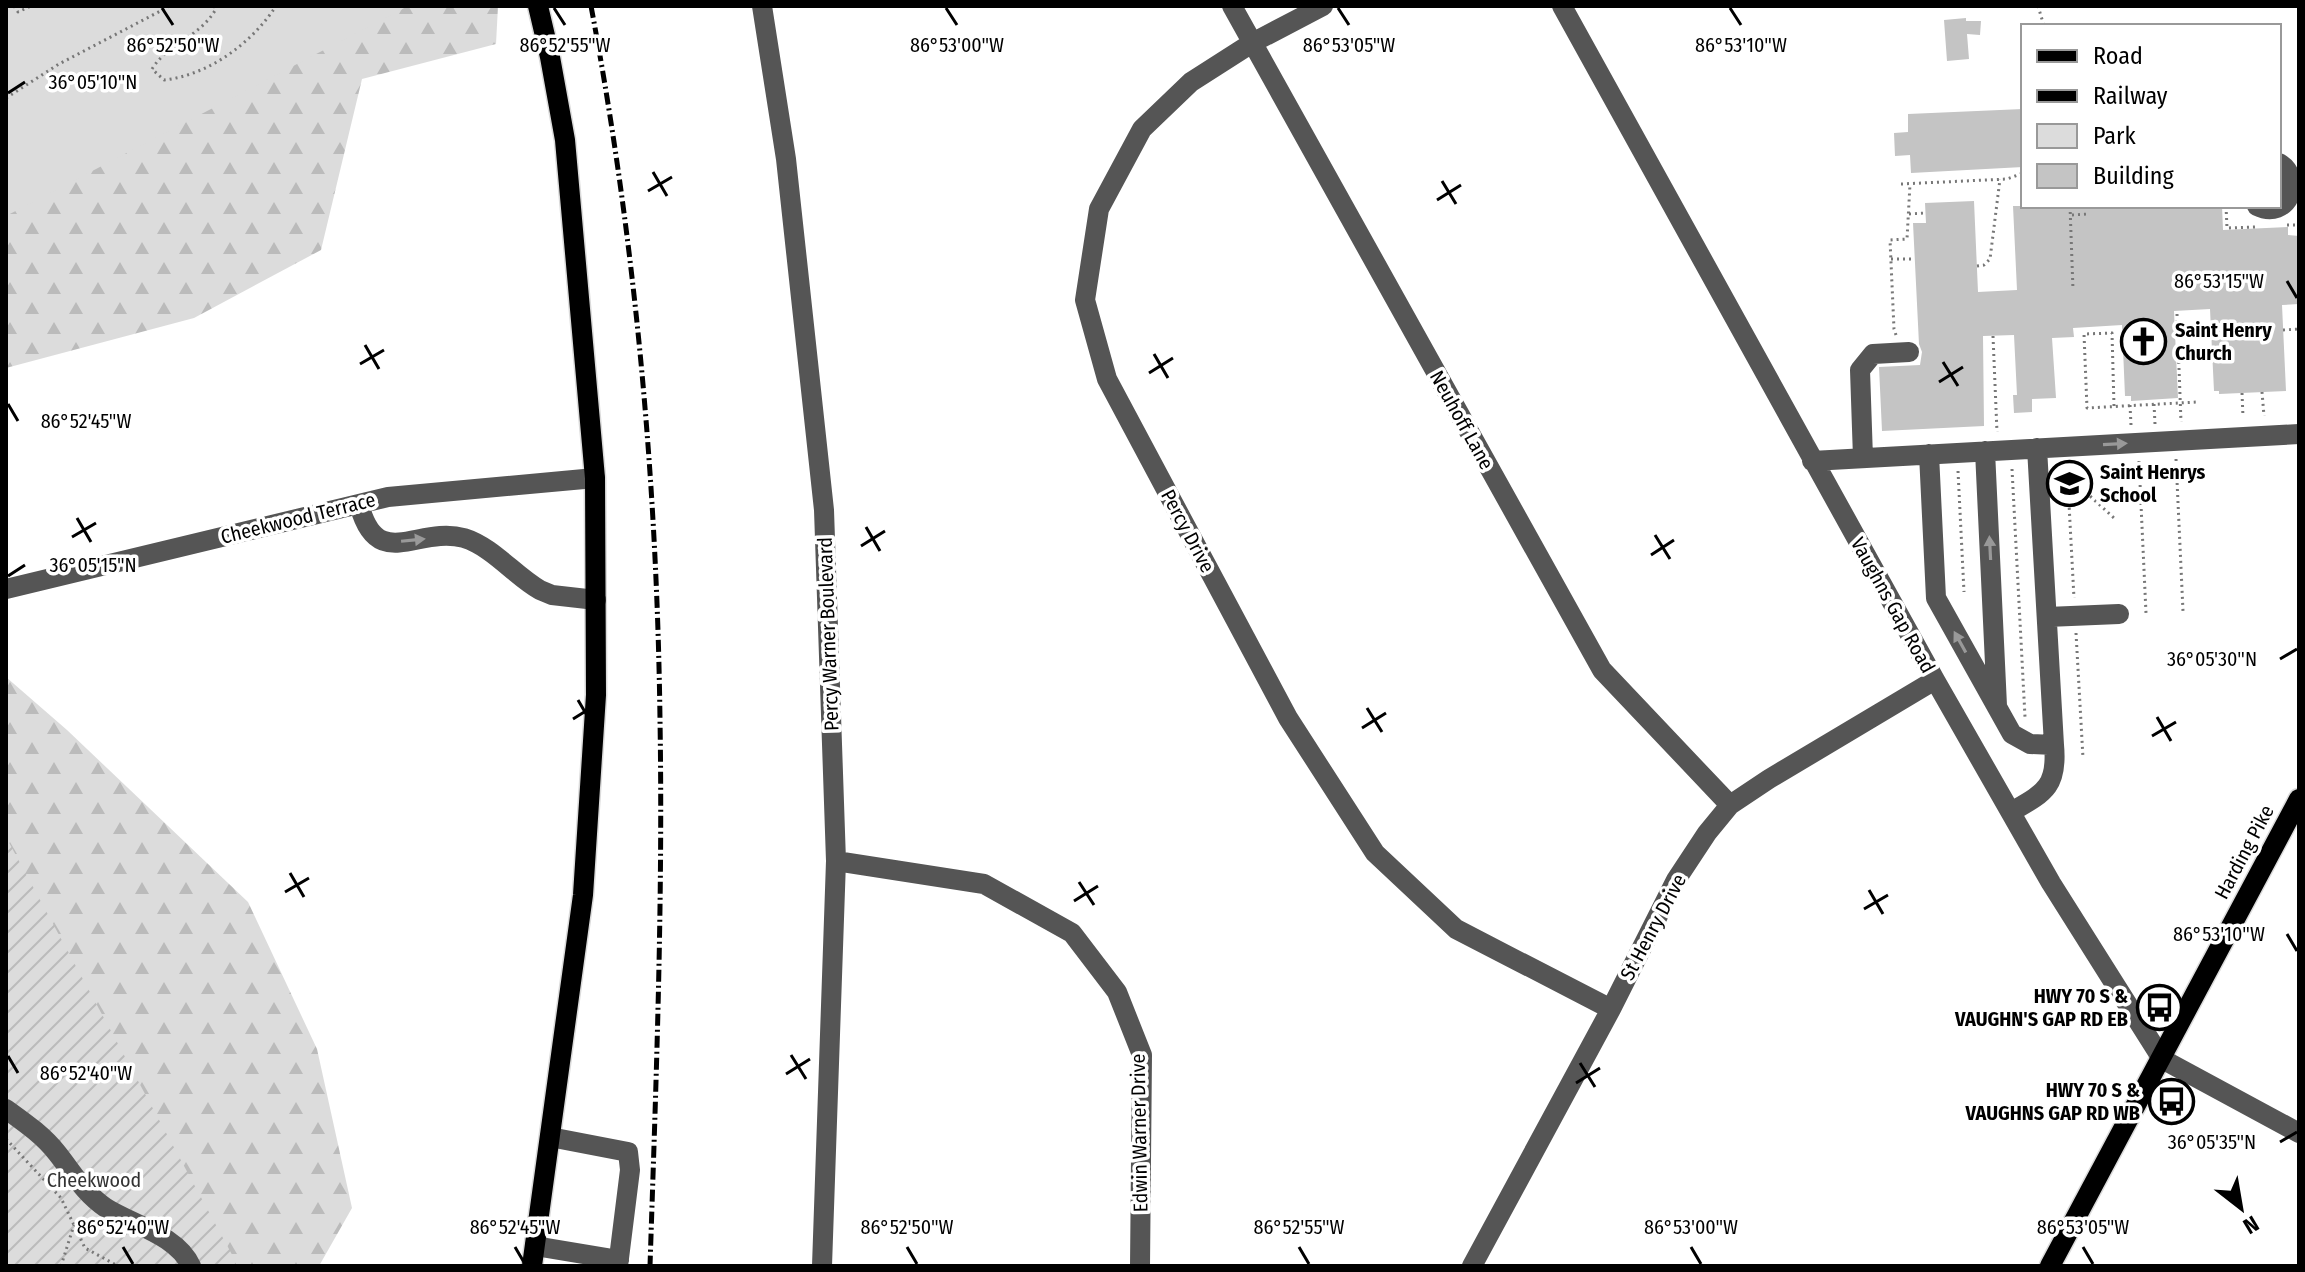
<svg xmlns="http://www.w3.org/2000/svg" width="2305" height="1272" viewBox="0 0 2305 1272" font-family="'Fira Sans Condensed',sans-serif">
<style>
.forest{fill:url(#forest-firs)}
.park{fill:#dcdcdc}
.garden{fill:url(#garden-furrows)}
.building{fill:#c4c4c4}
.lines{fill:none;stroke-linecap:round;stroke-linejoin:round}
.major-casing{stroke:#dbdbdb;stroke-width:23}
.path{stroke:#777;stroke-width:3;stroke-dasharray:2 4;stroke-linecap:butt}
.minor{stroke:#555;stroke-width:20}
.major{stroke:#000;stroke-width:20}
.rail{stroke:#000;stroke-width:5;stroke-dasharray:12 4 2 4;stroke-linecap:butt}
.oneway{fill:#999}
.ticks{fill:none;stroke:#000;stroke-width:3}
.labels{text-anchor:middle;stroke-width:7;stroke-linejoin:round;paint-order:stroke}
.poi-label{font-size:20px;font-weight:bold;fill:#000;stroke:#fff;text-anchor:start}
.street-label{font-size:20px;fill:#000;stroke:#fff}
.park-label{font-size:20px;fill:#333;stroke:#fff}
.ticks-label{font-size:20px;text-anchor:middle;fill:#000;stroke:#fff;stroke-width:7;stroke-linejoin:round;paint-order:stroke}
</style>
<defs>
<pattern id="forest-firs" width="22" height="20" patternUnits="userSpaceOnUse" patternTransform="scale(2)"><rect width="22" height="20" fill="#dcdcdc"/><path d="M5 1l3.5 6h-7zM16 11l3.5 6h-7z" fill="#bbb"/></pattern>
<pattern id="garden-furrows" width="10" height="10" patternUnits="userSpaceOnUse" patternTransform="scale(2)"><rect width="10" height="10" fill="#dcdcdc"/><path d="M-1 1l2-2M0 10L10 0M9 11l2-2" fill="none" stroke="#bbb"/></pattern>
</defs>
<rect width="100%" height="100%" fill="#fff"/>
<path class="forest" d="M6 6H498L496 44 362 79 321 250 194 318 6 368Z
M6 677 67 730 248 902 317 1049 352 1208 319 1266H50L6 1142Z"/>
<path class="park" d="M6 6H408L6 216Z"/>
<path class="garden" d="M6 837 236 1262V1266H6Z"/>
<path class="building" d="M1966 18V21H1981L1980 35 1967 34 1969 59 1947 61 1944 20Z
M2023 109V167L1911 173 1910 155 1895 156 1894 133 1908 132V114Z
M1974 201 1978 292 2017 290 2013 206H2222L2223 230 2288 227V235L2299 236V304L2282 305 2286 391 2219 394V391H2214L2210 309 2174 311 2178 398 2131 401V396H2125L2122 325 2073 328 2074 337 2052 338 2056 398 2032 399V412L2014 413 2013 395H2017L2014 335 1983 336 1984 426 1882 431 1879 367 1920 365 1922 352 1919 344 1913 223H1926L1925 203Z"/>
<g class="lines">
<defs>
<path id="major" d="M532 1266 583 895 596 695 595 478 565 140 550 57 538 6
M2050 1266 2299 799"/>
</defs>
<use href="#major" class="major-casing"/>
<path class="path" d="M14 6 18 12 31 6
M214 6 216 9C199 38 168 43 152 69L164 80C209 75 252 43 276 6
M2038 6 2044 26
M6 98 59 64 170 6
M1901 184 2007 179 2023 173
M2070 206 2073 290
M2226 206 2227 228 2255 227
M1909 214 1925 213
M2072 215 2088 214
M2287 225H2299
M1891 259H1915
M1977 266 1984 265 1990 259 2000 179
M2177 314 2181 422
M2283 330 2299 329
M1896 335 1894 329 1890 240 1907 239 1910 184
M1993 336 1997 432
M2176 349 2212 348
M2262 392 2264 416
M2242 393 2243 417
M2154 404 2155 424
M2130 405 2131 425
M2114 406 2112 333 2084 334 2087 408 2197 402
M2176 459 2183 611
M2139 461 2146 613
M2067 466 2074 598
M2012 469 2025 717
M1958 471 1964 592
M2068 476 2114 518
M2076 633 2083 758
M6 1139 61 1198 85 1248 118 1266
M61 1266 74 1225"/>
<path class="minor" d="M762 6 786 159 824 510 836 861 822 1266
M1232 6 1602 670 1730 805
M1323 6 1252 43 1191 82 1142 129 1099 209 1085 300 1107 379 1288 718 1375 853 1456 929 1611 1009
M1562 6 1935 680 2051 883 2162 1059 2299 1133
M2257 206C2288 221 2305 179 2279 163
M1985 451 1997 706
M1929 454 1936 598 2012 734 2030 744 2054 745 2037 448
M1863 458 1860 370 1873 354 1909 352
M1812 461 2299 434
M359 504C377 574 418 525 464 538 493 547 515 576 540 590L552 595 596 600
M6 589 388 497 595 478
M2047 617 2119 614
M2011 812C2044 793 2058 787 2054 745
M836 861 984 884 1072 933 1117 992 1142 1055 1140 1266
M6 1109C24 1122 43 1135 57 1153 73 1173 84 1193 106 1208 133 1225 177 1235 191 1266
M550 1137 628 1152 630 1170 618 1266
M535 1246 619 1260
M1472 1266 1611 1009 1676 880 1707 833 1730 805 1769 779 1935 680"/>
<use href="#major" class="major"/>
<path class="rail" d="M591 6C635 240 657 482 660 720 663 902 656 1084 650 1266"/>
</g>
<defs><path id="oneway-solid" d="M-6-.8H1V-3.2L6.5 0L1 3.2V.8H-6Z" transform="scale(2)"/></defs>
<g class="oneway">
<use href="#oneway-solid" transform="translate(2115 444) rotate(-3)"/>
<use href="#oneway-solid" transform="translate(413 540) rotate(-6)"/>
<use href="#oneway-solid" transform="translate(1990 548) rotate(-93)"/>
<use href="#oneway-solid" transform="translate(1960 642) rotate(-119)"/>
</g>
<path class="ticks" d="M162 8 173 25M554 8 565 25M946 8 957 25M1338 8 1349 25M1730 8 1741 25M8 93 25 82M653 172 667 196M1442 181 1456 204M648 191 672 177M1437 200 1461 185M2287 281 2297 298M365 345 379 369M1154 354 1168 378M1943 362 1958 386M360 364 384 350M1149 373 1173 358M1939 382 1963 367M8 404 18 421M77 518 91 542M866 527 880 551M1655 535 1670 559M72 537 96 523M861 546 885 531M1651 555 1674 540M8 576 25 565M2280 659 2297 649M578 700 592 724M1367 708 1382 732M2157 717 2171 741M573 719 597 704M1362 728 1386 713M2152 736 2176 722M290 873 304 897M1079 882 1094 905M1869 890 1883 914M285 892 309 878M1074 901 1098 886M1864 909 1888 895M2287 934 2297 951M791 1055 806 1079M8 1056 18 1073M1580 1063 1595 1087M786 1074 810 1059M1576 1083 1600 1068M2280 1142 2297 1132M123 1247 133 1264M515 1247 525 1264M907 1247 917 1264M1299 1247 1309 1264M1691 1247 1701 1264M2083 1247 2093 1264"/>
<defs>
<symbol id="church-ring" viewBox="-11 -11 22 22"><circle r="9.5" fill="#fff" stroke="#000" stroke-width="1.5"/><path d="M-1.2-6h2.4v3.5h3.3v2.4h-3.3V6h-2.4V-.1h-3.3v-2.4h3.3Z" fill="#000"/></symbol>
<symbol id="school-ring" viewBox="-11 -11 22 22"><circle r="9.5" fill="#fff" stroke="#000" stroke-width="1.5"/><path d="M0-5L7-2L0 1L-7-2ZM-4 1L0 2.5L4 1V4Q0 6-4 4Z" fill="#000"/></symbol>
<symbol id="bus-ring" viewBox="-11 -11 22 22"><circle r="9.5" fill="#fff" stroke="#000" stroke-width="1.5"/><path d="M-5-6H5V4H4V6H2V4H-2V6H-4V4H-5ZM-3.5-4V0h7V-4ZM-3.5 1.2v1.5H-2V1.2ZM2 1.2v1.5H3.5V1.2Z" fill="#000"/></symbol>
</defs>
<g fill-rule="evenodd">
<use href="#church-ring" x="2118" y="316" width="51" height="51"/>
<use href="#school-ring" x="2044" y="458" width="51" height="51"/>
<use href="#bus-ring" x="2134" y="982" width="51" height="51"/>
<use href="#bus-ring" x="2146" y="1076" width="51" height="51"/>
</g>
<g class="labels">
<g class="poi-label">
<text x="2175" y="337">Saint Henry<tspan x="2175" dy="23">Church</tspan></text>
<text x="2100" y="479">Saint Henrys<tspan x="2100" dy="23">School</tspan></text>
<text x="2128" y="1003" text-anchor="end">HWY 70 S &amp;<tspan x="2128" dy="23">VAUGHN'S GAP RD EB</tspan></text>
<text x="2140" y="1097" text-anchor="end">HWY 70 S &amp;<tspan x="2140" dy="23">VAUGHNS GAP RD WB</tspan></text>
</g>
<g class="street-label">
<text transform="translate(1462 420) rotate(61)" y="7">Neuhoff Lane</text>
<text transform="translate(298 518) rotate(-14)" y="7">Cheekwood Terrace</text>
<text transform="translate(1188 531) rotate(62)" y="7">Percy Drive</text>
<text transform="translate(1893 605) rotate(61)" y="7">Vaughns Gap Road</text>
<text transform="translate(828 634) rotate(-92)" y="7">Percy Warner Boulevard</text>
<text transform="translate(2244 852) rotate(-62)" y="7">Harding Pike</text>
<text transform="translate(1653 927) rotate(-62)" y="7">St Henry Drive</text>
<text transform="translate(1139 1133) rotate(-91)" y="7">Edwin Warner Drive</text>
</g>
<g class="park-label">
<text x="94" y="1187">Cheekwood</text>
</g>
</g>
<g class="ticks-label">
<text x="173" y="52">86°52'50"W</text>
<text x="565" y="52">86°52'55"W</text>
<text x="957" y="52">86°53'00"W</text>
<text x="1349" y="52">86°53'05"W</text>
<text x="1741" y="52">86°53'10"W</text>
<text x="93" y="89">36°05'10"N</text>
<text x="2219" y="288">86°53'15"W</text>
<text x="86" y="428">86°52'45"W</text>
<text x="93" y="572">36°05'15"N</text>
<text x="2212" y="666">36°05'30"N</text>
<text x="2219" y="941">86°53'10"W</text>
<text x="86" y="1080">86°52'40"W</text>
<text x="2212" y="1149">36°05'35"N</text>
<text x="123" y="1234">86°52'40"W</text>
<text x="515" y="1234">86°52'45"W</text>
<text x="907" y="1234">86°52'50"W</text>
<text x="1299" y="1234">86°52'55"W</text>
<text x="1691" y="1234">86°53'00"W</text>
<text x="2083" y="1234">86°53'05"W</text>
</g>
<rect width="2305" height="1272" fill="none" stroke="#000000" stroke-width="16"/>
<rect x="2021" y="24" width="260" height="184" fill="#ffffff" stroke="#999999" stroke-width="2"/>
<rect x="2037" y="50" width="40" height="12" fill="#000000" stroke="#999999" stroke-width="2"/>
<text x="2093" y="64" font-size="24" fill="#000000">Road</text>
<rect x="2037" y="90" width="40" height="12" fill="#000000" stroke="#999999" stroke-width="2"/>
<text x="2093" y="104" font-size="24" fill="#000000">Railway</text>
<rect x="2037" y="124" width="40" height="24" fill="#dcdcdc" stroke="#999999" stroke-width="2"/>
<text x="2093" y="144" font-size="24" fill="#000000">Park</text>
<rect x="2037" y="164" width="40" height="24" fill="#c4c4c4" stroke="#999999" stroke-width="2"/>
<text x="2093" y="184" font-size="24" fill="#000000">Building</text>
<g transform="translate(2241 1208) rotate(149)" stroke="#ffffff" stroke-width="6" paint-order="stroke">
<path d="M0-6L14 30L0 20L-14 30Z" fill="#000000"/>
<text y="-12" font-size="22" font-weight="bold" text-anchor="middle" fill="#000000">N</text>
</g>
</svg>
